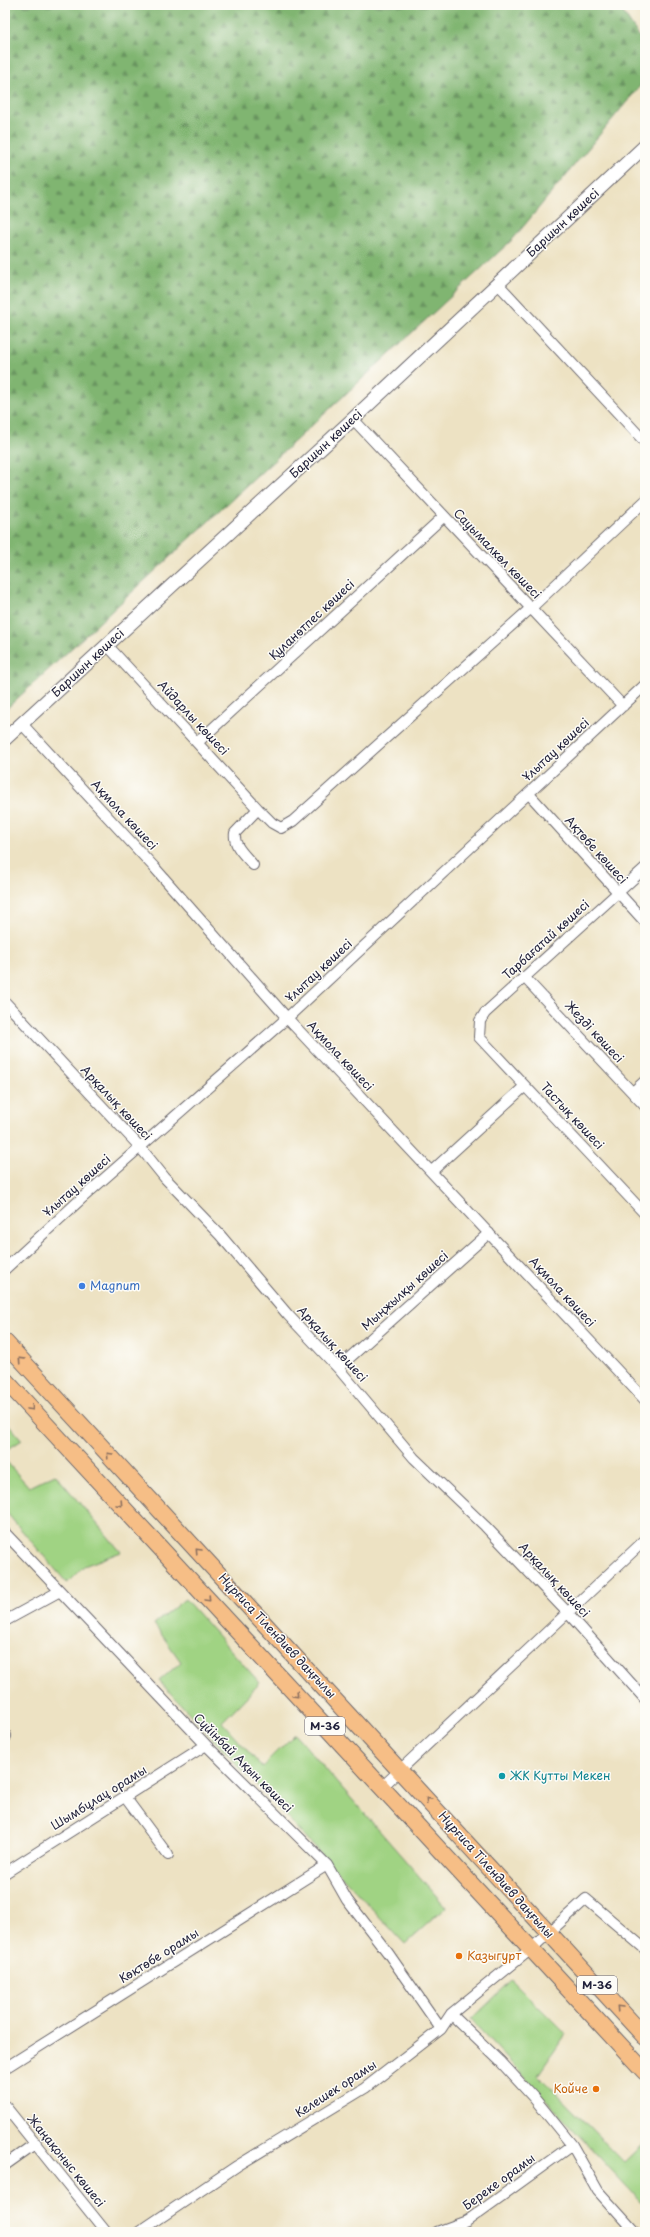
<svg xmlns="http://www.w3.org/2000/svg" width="650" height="2237" viewBox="0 0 650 2237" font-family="'Playpen Sans',sans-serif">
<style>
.green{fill:#a0d383;stroke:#617a5f}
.forest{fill:url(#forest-firs);stroke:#516c56}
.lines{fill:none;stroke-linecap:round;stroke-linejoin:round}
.minor-casing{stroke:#69656b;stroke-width:12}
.tertiary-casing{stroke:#69656b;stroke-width:15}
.primary-casing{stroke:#69656b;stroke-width:18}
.minor{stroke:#fff;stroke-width:10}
.tertiary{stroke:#fff;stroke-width:13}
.primary{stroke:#f6be86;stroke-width:16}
.oneway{stroke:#8c7060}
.shop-dot{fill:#3f7fe0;stroke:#fdfcf7;stroke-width:1.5}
.culture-dot{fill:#0f9aa8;stroke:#fdfcf7;stroke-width:1.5}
.food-dot{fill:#e8710a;stroke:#fdfcf7;stroke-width:1.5}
.labels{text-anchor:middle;stroke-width:3;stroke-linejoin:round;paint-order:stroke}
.shield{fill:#fdfcf7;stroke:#646373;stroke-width:1}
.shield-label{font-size:11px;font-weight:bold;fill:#22223b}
.street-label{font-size:12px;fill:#22223b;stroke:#fdfcf7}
.shop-label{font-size:12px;fill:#366cbe;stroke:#fdfcf7;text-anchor:start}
.culture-label{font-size:12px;fill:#0d838f;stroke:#fdfcf7;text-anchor:start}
.food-label{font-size:12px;fill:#c56008;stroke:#fdfcf7;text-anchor:start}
</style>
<defs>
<pattern id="forest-firs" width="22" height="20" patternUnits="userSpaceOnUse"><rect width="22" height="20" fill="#80b571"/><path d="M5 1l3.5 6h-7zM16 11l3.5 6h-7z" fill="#68935e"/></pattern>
</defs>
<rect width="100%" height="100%" fill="#fdfcf7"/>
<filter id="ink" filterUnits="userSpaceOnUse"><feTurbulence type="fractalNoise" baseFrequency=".025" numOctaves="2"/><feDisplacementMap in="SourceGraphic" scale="8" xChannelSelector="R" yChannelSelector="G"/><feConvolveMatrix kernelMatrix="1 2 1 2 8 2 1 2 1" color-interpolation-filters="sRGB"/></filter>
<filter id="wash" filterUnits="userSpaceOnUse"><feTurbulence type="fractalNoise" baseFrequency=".012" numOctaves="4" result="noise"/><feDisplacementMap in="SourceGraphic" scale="16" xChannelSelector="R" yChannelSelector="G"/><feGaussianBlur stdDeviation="0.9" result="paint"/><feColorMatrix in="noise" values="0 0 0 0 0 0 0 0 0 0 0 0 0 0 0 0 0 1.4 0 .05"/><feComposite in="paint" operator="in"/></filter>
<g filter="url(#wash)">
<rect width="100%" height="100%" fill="#ede2c3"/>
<path class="green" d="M5 1420 22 1440 5 1451Z
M5 1460 29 1487 55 1474 121 1552 84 1566 67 1583 5 1511Z
M185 1599 260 1683 222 1722 262 1767 295 1734 446 1907 405 1944 159 1681 181 1662 154 1624Z
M512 1980 566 2034 538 2075 624 2162 645 2142V2206L471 2020Z"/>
<path class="forest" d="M5 5H618L645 45V80L513 239 5 710Z"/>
</g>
<g filter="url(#ink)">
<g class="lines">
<defs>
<path id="minor" d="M498 284 645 442
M353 419 623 706
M107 645 258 809 272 823 281 828 293 821 531 608 645 501
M22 724 154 867 287 1018 645 1400
M198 742 443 517
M529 794 645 922
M253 865C245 855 233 846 235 833L258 809
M645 868 485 1013 480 1021 479 1037 645 1214
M524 977 645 1106
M5 1002 140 1147 165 1178 220 1235 288 1315 338 1368 414 1458 485 1526 567 1612 645 1699
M633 1092 645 1081
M432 1171 525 1086
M5 1269 81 1199 287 1018 645 685
M338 1368 489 1233
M5 1533 206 1745 327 1865 347 1900 388 1953 441 2029
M5 1621 60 1591
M5 1734 6 1736
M382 1787 645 1540
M125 1797 168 1855
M5 1873 206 1745
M451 2014 500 2061 534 2098 572 2145 598 2191 635 2232
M5 2068 327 1865
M5 2106 106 2232
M5 2165 36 2143
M139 2232 237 2166 365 2088 441 2029 451 2014 531 1949 586 1899 645 1949
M437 2232 467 2221 572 2145"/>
<path id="tertiary" d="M5 739 353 419 645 146"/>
<path id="primary" d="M5 1342 645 2037
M5 1380 645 2072"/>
</defs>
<use href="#minor" class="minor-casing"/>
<use href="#tertiary" class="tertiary-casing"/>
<use href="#primary" class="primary-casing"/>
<use href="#minor" class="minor"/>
<use href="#tertiary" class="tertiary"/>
<use href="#primary" class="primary"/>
</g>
<defs><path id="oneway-chevron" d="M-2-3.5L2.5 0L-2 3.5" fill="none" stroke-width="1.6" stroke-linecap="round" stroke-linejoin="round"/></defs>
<g class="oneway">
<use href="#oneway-chevron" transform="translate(21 1360) rotate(-133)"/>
<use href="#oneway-chevron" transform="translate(31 1408) rotate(47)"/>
<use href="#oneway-chevron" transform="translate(109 1455) rotate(-133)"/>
<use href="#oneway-chevron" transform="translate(120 1504) rotate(47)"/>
<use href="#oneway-chevron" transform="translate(198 1551) rotate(-133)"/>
<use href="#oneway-chevron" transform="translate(208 1599) rotate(47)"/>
<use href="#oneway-chevron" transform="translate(296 1695) rotate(47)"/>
<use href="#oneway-chevron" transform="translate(428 1800) rotate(-132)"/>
<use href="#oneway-chevron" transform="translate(619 2008) rotate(-133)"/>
</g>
</g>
<circle class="shop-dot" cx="82" cy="1286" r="4"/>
<circle class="culture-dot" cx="502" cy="1776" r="4"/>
<g class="food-dot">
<circle cx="459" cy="1956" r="4"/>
<circle cx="596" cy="2089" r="4"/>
</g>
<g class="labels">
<g class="shield">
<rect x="305" y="1717" width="40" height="18" rx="3"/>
<rect x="577" y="1976" width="40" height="18" rx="3"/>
</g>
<g class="shield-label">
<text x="325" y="1730">M-36</text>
<text x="597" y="1989">M-36</text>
</g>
<g class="street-label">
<text transform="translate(563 223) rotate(-43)" y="4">Баршын көшесі</text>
<text transform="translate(326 444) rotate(-43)" y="4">Баршын көшесі</text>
<text transform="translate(497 554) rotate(46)" y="4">Сауымалкөл көшесі</text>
<text transform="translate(312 620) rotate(-43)" y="4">Қуланөтпес көшесі</text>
<text transform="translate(88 663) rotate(-43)" y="4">Баршын көшесі</text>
<text transform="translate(193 718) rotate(47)" y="4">Айдарлы көшесі</text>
<text transform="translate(556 750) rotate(-43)" y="4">Ұлытау көшесі</text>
<text transform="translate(124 815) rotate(47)" y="4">Ақмола көшесі</text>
<text transform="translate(596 850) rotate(48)" y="4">Ақтөбе көшесі</text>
<text transform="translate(546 940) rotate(-42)" y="4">Тарбағатай көшесі</text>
<text transform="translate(319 971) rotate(-43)" y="4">Ұлытау көшесі</text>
<text transform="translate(594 1032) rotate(47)" y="4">Жезді көшесі</text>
<text transform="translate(340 1056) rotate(47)" y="4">Ақмола көшесі</text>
<text transform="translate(116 1103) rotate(47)" y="4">Арқалық көшесі</text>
<text transform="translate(572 1116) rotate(47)" y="4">Тастық көшесі</text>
<text transform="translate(77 1186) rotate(-42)" y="4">Ұлытау көшесі</text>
<text transform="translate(405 1291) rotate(-42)" y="4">Мыңжылқы көшесі</text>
<text transform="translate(562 1292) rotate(47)" y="4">Ақмола көшесі</text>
<text transform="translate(332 1344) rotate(48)" y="4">Арқалық көшесі</text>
<text transform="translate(554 1580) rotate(47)" y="4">Арқалық көшесі</text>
<text transform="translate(277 1636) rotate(47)" y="4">Нұрғиса Тілендиев даңғылы</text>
<text transform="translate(243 1763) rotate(45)" y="4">Сүйінбай Ақын көшесі</text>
<text transform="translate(99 1798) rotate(-32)" y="4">Шымбұлаұ орамы</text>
<text transform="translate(496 1875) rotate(48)" y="4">Нұрғиса Тілендиев даңғылы</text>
<text transform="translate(159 1956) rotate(-32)" y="4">Көктөбе орамы</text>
<text transform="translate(336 2089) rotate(-33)" y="4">Келешек орамы</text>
<text transform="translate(66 2161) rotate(51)" y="4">Жаңақоныс көшесі</text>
<text transform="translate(499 2182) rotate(-36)" y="4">Береке орамы</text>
</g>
<g class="shop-label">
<text x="90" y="1290">Magnum</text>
</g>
<g class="culture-label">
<text x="510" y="1780">ЖК Кутты Мекен</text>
</g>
<g class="food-label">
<text x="467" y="1960">Казыгурт</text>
<text x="588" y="2093" text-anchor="end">Койче</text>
</g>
</g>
<rect width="650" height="2237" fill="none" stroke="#fdfcf7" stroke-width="20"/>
</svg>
